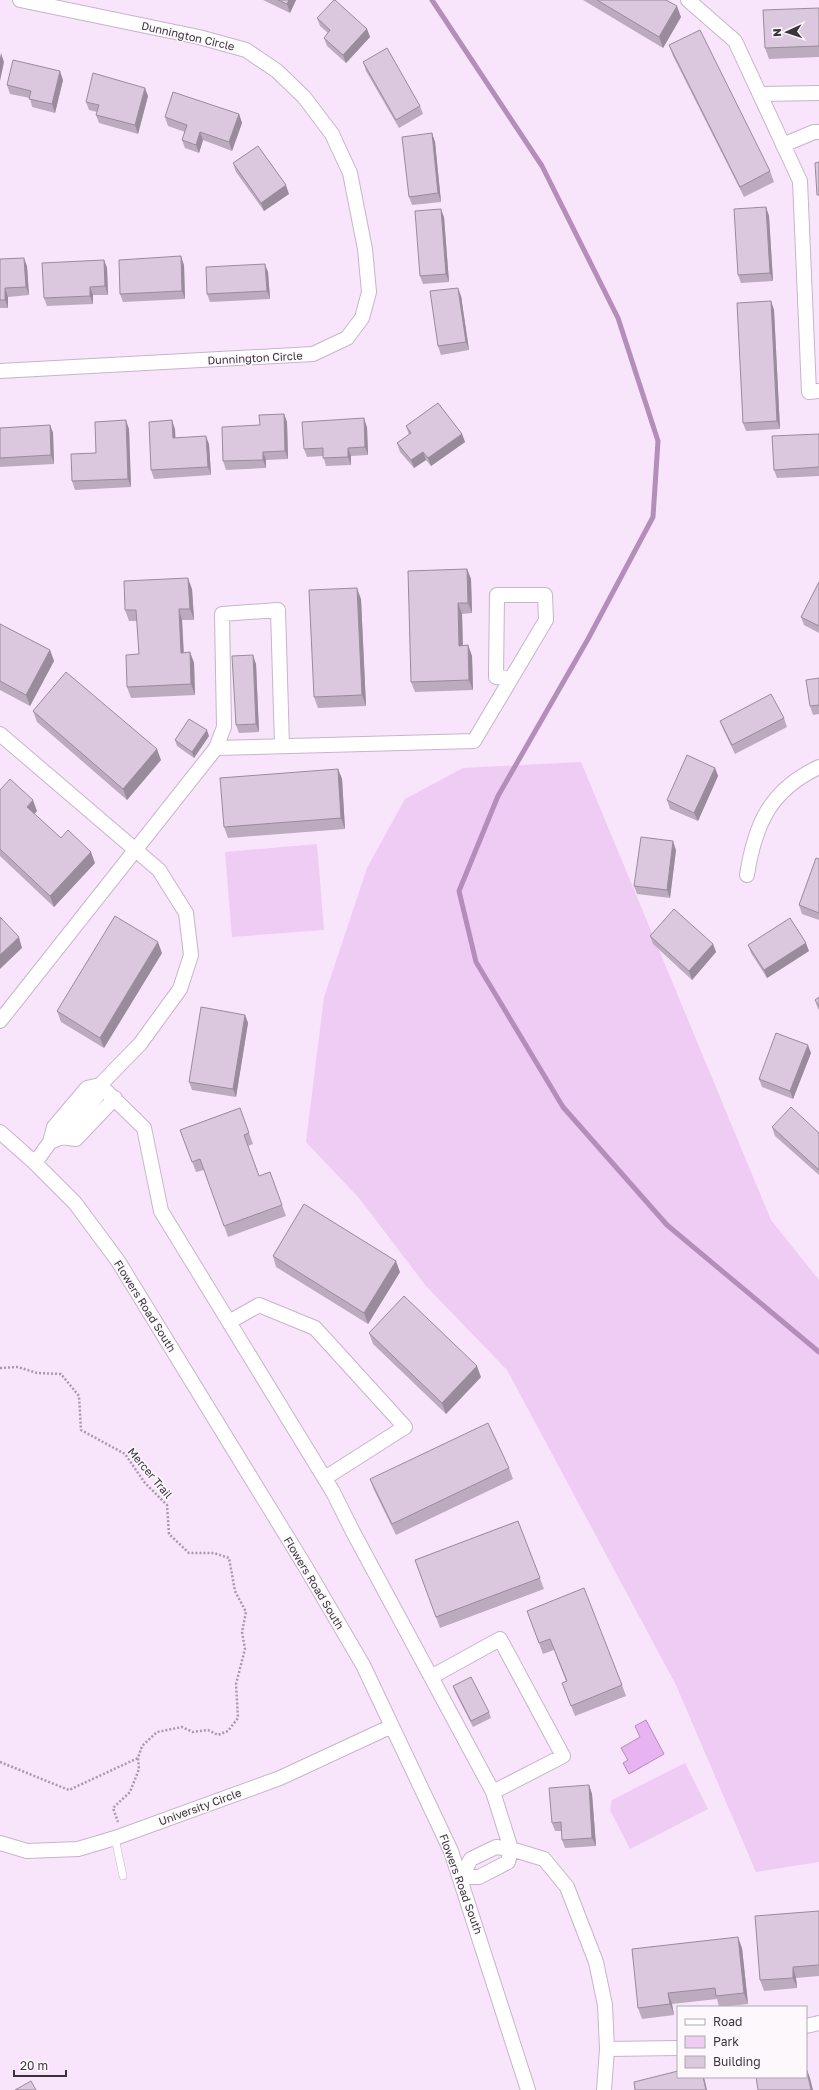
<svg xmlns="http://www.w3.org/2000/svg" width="819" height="2090" viewBox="0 0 819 2090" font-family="'Golos Text',sans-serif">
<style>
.green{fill:#eeccf3}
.water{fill:#e8b3f1;stroke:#b48dbb}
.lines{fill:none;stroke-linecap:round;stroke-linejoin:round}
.stream{stroke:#b48dbb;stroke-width:5}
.service-casing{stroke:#c7b4ca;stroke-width:8}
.minor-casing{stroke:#c7b4ca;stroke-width:16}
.path{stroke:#a799aa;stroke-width:2.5;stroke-dasharray:2 2;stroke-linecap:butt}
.service{stroke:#fff;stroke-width:7}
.minor{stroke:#fff;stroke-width:14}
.wall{fill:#bcabbf}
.shaded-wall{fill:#998b9b}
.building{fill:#dbc7de;stroke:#998b9b}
.labels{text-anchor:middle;stroke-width:3;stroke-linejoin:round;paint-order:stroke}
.street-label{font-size:11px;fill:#3a333c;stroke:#fcf8fc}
</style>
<rect width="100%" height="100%" fill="#f8e5fb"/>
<path class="green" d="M581 762 771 1220 819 1280V1862L756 1872 676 1685 507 1370 426 1286 359 1198 306 1142 324 997 367 868 405 799 463 768Z
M317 844 324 930 232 937 225 852Z
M685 1763 708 1809 630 1849 610 1810 612 1800Z"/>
<path class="water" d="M646 1720 664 1754 629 1774 623 1763 628 1760 621 1748 640 1737 635 1726Z"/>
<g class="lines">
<path class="stream" d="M432 0 542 166 618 318 658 441 653 517 588 639 498 796 459 891 476 962 563 1107 667 1225 819 1352"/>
<defs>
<path id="service" d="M115 1838 123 1876"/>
<path id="minor" d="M688 0 735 41 800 181 809 392 819 391
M760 94 819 93
M783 145 814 132H819
M0 371 313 354 347 338 362 318 369 292 365 249 350 173 332 134 304 97 277 71 246 50 199 37 20 0
M0 734 159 870 186 913 191 955 180 989 140 1044 100 1085 144 1128 161 1211 333 1492 353 1532 493 1792 511 1849 508 1862 479 1877H461L471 1859 496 1847 511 1849 544 1859 567 1887 596 1962 605 2005 607 2049 604 2090
M216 748 474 741 546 620 545 595H497L496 677 511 678
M747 875C755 824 770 790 819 767
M0 1021 216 748 224 727 222 614 278 610 282 746
M0 1132 35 1163 75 1203 118 1261 305 1566 363 1665 451 1851 528 2090
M62 1137 76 1139 115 1098
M35 1163 50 1142 54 1127 87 1088 100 1085 97 1096 62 1137 50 1142
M229 1322 259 1305 315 1328 405 1427 325 1478
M431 1677 500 1639 563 1756 493 1792
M0 1843 27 1851 78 1849 115 1838 280 1778 392 1726
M806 2026 819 2023
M607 2049 678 2048"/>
</defs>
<use href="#service" class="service-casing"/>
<use href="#minor" class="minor-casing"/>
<path class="path" d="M0 1368 18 1367 37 1373 61 1374 79 1396 81 1430 125 1454 145 1483 167 1505 169 1534 189 1553H214L229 1558 235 1591 246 1612 242 1632 245 1649 236 1684 238 1718 228 1731 218 1735 208 1730 193 1732 182 1727 157 1732 142 1746 138 1758 139 1769 130 1792 113 1808 118 1822
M0 1762 69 1790 138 1758"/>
<use href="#service" class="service"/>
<use href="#minor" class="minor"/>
</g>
<path class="wall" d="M263 0H296L290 13Z
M583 0H666L681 17 663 48Z
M819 8V57L769 59 765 48Z
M317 18 367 29 370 37 346 63 327 46 324 38 328 33 320 26Z
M669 45 770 171 774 182 744 197 673 56Z
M363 62 420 106 423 114 399 128 366 71Z
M63 80 55 113 32 107 30 98 10 94 7 85Z
M148 96 138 134 99 123 96 115 97 112 89 110 86 102Z
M239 114 242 123 232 151 203 140 199 153 185 148 182 140 185 132 168 126 165 117Z
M432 133 435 142 441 202 412 205 409 197Z
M233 163 289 194 264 211 236 172Z
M766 207 769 216 773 281 741 283 738 275Z
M444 217 449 282 423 284 420 276Z
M0 259 27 266 29 295 8 297V308H0Z
M104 260 107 268 108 295H93V304L47 306 44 298Z
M184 265 185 299 123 302 120 294Z
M268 272 270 299 210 302 207 294Z
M461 296 469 350 441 355 438 346Z
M771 301 774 310 780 429 746 431 743 423Z
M284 414 287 422 288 459 266 460V468L226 470 223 461 260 425Z
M50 425 53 433 54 464 0 467V428Z
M406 426 462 434 465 442 431 466 426 460 414 468 400 452 397 443 409 435Z
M367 427 368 455 351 456V465L326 466 323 456 307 457 304 449Z
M129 429 131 487 75 490 72 481 96 453Z
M175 429V438L209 444 211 475 154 479 151 470Z
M819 434V476L777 478 774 470Z
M467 569 471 579 472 613 462 614 463 645H468L472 656 473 690 415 692 411 682Z
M819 582V633L804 625 801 617Z
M192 589 194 620H182L184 653 190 652 194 663 195 695 131 698 127 687 139 654 137 621H129L125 610Z
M361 599 366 706 318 708 314 697Z
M0 624 50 650 54 661 30 706 0 690Z
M256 664 259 732 239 733 236 725Z
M819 678V714L813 715 810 706Z
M33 711 161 760 127 800 37 722Z
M784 718 787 727 735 754 723 729 720 721Z
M209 736 194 758 177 746 175 740Z
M715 768 718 776 698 821 670 809 667 800Z
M338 769 342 779 345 829 228 838 224 827Z
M0 790 37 811 34 814 61 838 95 863 54 907 0 856Z
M676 850 670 898 637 894 634 886Z
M819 859V920L802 914 799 905Z
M650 936 713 944 716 952 692 980 653 944Z
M748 945 809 951 767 978 751 953Z
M162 953 104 1048 61 1022 57 1011Z
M819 997V1010L818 1009 815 1000Z
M245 1015 248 1023 236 1097 192 1090 189 1082Z
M811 1053 793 1099 762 1087 759 1079Z
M240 1108 253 1144 248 1146 259 1176 270 1172 286 1216 228 1237 204 1170 196 1172 180 1130Z
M772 1127 819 1133V1175L775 1136Z
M273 1256 400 1272 368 1324 276 1267Z
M369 1333 481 1377 446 1414 373 1344Z
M509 1468 513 1479 396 1535 374 1490 370 1479Z
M518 1521 544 1589 440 1628 415 1560Z
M527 1611 622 1685 626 1696 575 1716 562 1683 566 1681 554 1650 543 1654Z
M453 1686 489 1712 491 1718 473 1727 455 1692Z
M589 1785 592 1794 596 1846 565 1848 562 1840V1831H555L552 1823Z
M819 1911V1976L796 1978 797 1988 764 1991 760 1980Z
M742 1948 748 2004 719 2007 717 1999 672 2004 674 2015 642 2019 638 2008Z"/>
<path class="shaded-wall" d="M289 0H296L290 13 287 4Z
M677 6 681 17 663 48 659 37Z
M367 29 370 37 346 63 343 55Z
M1 53 4 62 0 81V58Z
M60 71 63 80 55 113 52 104Z
M145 88 148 96 138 134 135 125Z
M239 114 242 123 232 151 229 142Z
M200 132 203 140 199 153 196 145Z
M432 133 435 142 441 202 438 193Z
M286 185 289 194 264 211 261 203Z
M766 207 769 216 773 281 770 273Z
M441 209 444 217 449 282 446 274Z
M181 256 184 265 185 299 182 291Z
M24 258 27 266 29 295 26 287Z
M104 260 107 268 108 295 105 286Z
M265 264 268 272 270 299 267 291Z
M90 287 93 295V304L90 296Z
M5 288 8 297V308L5 300Z
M458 288 461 296 469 350 466 342Z
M771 301 774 310 780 429 777 421Z
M284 414 287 422 288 459 285 451Z
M364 418 367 427 368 455 365 447Z
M126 420 129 429 131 487 128 479Z
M172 420 175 429 176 446 173 438Z
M50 425 53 433 54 464 51 455Z
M462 434 465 442 431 466 428 458Z
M206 436 209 444 211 475 208 467Z
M348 448 351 456V465L348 457Z
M263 452 266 460V468L263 460Z
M423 452 426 460 414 468 411 460Z
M467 569 471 579 472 613 468 603Z
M188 578 192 589 194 620 190 609Z
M357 588 361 599 366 706 362 695Z
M458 603 462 614 463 656 459 646Z
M179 609 182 620 184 664 181 653Z
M468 645 472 656 473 690 469 680Z
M50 650 54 661 30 706 26 695Z
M190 652 194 663 195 695 191 684Z
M253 655 256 664 259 732 256 724Z
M207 730 209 736 194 758 192 752Z
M157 749 161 760 127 800 123 789Z
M715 768 718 776 698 821 694 813Z
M338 769 342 779 345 829 341 818Z
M33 800 37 811 31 817 27 807Z
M673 841 676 850 670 898 667 890Z
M91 852 95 863 54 907 50 896Z
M19 937 22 948 0 969V955Z
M158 942 162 953 104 1048 100 1038Z
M806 943 809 951 767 978 764 970Z
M713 944 716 952 692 980 689 971Z
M245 1015 248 1023 236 1097 233 1089Z
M808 1045 811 1053 793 1099 790 1091Z
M396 1261 400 1272 368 1324 364 1313Z
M477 1366 481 1377 446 1414 442 1403Z
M589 1785 592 1794 596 1846 592 1838Z
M738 1937 742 1948 748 2004 744 1993Z
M793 1967 796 1978 797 1988 793 1978Z
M668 1993 672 2004 674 2015 670 2004Z
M806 2067 810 2078 813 2090H811Z
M703 2077H704L707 2090H706Z"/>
<path class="building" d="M278 0H289L287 4Z
M334 0H335L367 29 343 55 324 38 330 30 317 18Z
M597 0H666L677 6 659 37Z
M819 8V46L765 48 763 10Z
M700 30 770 171 740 187 669 45Z
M387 48 420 106 396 120 363 62Z
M13 60 60 71 52 104 29 99 31 91 7 85Z
M93 73 145 88 135 125 96 115 99 105 86 102Z
M173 92 239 114 229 142 200 132 196 145 182 140 187 125 165 117Z
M432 133 438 193 409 197 402 137Z
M258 146 286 185 261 203 233 163Z
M819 162V195H817L815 163Z
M766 207 770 273 738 275 734 209Z
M441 209 446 274 420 276 415 211Z
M181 256 182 291 120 294 119 260Z
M24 258 26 287 5 288V300H0V259Z
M104 260 105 286 90 287V296L44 298 42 263Z
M265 264 267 291 207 294 206 267Z
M458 288 466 342 438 346 430 291Z
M771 301 777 421 743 423 737 303Z
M438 403 462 434 428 458 423 452 411 460 397 443 411 433 406 426Z
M284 414 285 451 263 452V460L223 461 222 427 260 425 259 415Z
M364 418 365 447 348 448V457L323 458V448L304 449 302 422Z
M126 420 128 479 72 481 71 454 96 453 95 422Z
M172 420 173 438 206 436 208 467 151 470 149 422Z
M50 425 51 455 0 458V428Z
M819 434V467L774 470 772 436Z
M467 569 468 603H458L459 646 468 645 469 680 411 682 408 571Z
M188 578 190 609H179L181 653 190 652 191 684 127 687 126 655 139 654 136 610H125L124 581Z
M819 582V626L801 617Z
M357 588 362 695 314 697 309 590Z
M0 624 50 650 26 695 0 681Z
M253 655 256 724 236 725 232 656Z
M66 672 157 749 123 789 33 711Z
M819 678V705L810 706 806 680Z
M771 694 784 718 732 745 720 721Z
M189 719 207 730 192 752 175 740Z
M687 755 715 768 694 813 667 800Z
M338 769 341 818 224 827 220 778Z
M10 779 33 800 27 807 61 838 68 830 91 852 50 896 0 849V790Z
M641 837 673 841 667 890 634 886Z
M816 858 819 859V913L799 905Z
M674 909 713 944 689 971 650 936Z
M115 916 158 942 100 1038 57 1011Z
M0 917 19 937 0 955Z
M790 918 806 943 764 970 748 945Z
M819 997V1006L815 1000Z
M201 1007 245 1015 233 1089 189 1082Z
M776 1033 808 1045 790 1091 759 1079Z
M791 1107 819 1133V1170L772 1127Z
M240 1108 249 1133 244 1135 259 1176 270 1172 282 1205 224 1226 200 1159 192 1162 180 1130Z
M304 1204 396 1261 364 1313 273 1256Z
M404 1296 477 1366 442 1403 369 1333Z
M488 1423 509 1468 392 1524 370 1479Z
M518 1521 540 1578 436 1617 415 1560Z
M584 1588 622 1685 571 1706 562 1683 567 1681 550 1639 539 1643 527 1611Z
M471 1677 489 1712 471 1721 453 1686Z
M589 1785 592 1838 562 1840 561 1822 552 1823 549 1788Z
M819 1911V1965L793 1967V1978L760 1980 755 1916Z
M738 1937 744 1993 716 1996 715 1988 668 1993 670 2004 638 2008 632 1949Z
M806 2067 811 2090H758L756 2077H806Z
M678 2071V2077H703L706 2090H635L634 2082Z
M31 2081 36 2090H15Z"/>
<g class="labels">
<g class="street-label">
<text transform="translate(188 36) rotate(13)" y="4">Dunnington Circle</text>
<text transform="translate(255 358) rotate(-3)" y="4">Dunnington Circle</text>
<text transform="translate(145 1306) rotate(58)" y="4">Flowers Road South</text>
<text transform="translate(150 1473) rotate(50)" y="4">Mercer Trail</text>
<text transform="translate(314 1583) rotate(59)" y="4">Flowers Road South</text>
<text transform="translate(200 1807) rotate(-20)" y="4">University Circle</text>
<text transform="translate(461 1884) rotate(70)" y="4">Flowers Road South</text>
</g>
</g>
<rect x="677" y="2006" width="130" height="72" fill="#fcf8fc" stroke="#aea9af"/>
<rect x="685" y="2019" width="20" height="6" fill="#ffffff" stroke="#aea9af"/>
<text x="713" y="2026" font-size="12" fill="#3a333c">Road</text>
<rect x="685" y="2036" width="20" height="12" fill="#eeccf3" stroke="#aea9af"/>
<text x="713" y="2046" font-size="12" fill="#3a333c">Park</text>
<rect x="685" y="2056" width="20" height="12" fill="#dbc7de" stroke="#aea9af"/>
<text x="713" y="2066" font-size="12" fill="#3a333c">Building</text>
<g transform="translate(787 32) rotate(267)" stroke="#fcf8fc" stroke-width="3" paint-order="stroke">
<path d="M0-3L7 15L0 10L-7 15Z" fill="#3a333c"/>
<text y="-6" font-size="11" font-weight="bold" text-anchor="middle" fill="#3a333c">N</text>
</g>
<path d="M14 2070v6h52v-6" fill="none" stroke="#3a333c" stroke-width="2"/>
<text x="20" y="2070" font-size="12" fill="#3a333c" stroke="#fcf8fc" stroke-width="3" paint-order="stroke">20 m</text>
</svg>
